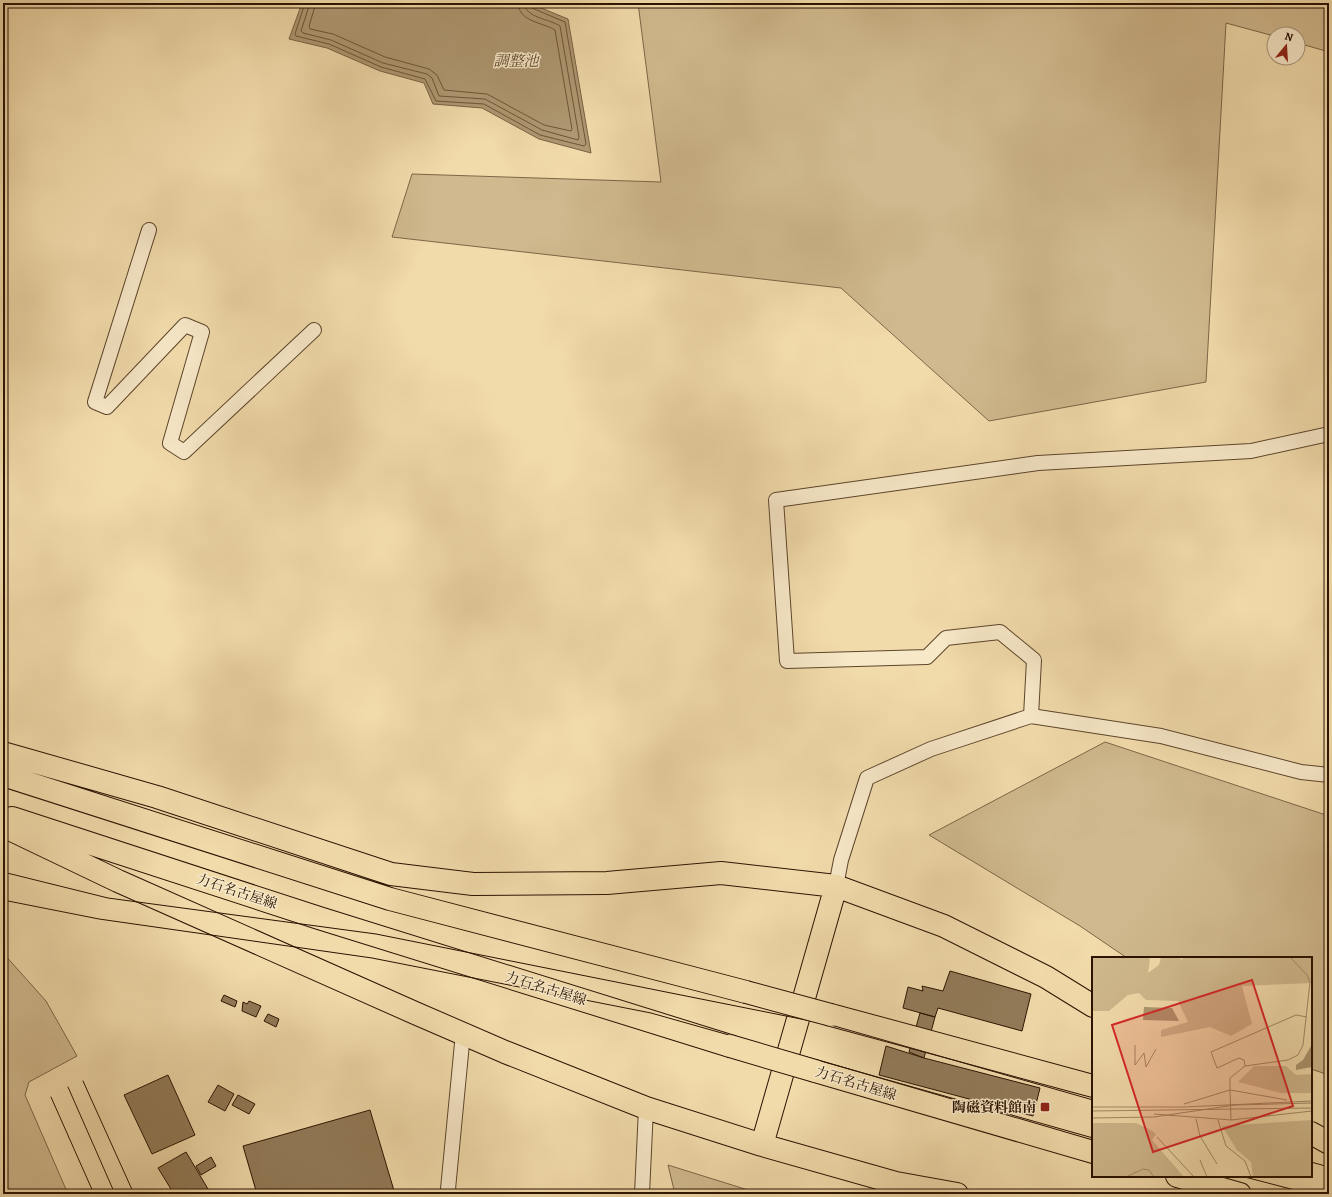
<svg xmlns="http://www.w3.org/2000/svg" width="1332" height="1197" viewBox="0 0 1332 1197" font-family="Alegreya,'Noto Serif JP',serif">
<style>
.green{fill:#d0b98e;stroke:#7d6647}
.water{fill:#ae9771;stroke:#796244}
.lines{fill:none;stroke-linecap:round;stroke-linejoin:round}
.shore{stroke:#6c5538;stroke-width:1}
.building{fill:#927b59;stroke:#2a1300}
.lane-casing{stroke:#5c452b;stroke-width:16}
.primary-casing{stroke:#2a1300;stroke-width:24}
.lane{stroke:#f7e8c8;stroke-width:14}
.primary{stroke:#f2dbab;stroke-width:22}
.tram{stroke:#2a1300;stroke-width:1}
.primary-bridge-casing{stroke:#2a1300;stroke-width:24;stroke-linecap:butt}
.primary-bridge{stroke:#f2dbab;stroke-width:22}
.poi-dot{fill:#8f2418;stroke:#f7e8c8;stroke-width:1.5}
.labels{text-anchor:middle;stroke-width:3;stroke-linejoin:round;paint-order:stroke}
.street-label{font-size:14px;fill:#2a1300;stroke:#f7e8c8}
.poi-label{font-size:14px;font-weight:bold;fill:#2a1300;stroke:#f7e8c8;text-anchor:end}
.water-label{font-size:15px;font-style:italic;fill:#5f482d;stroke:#f7e8c8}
.inset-road{fill:none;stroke:#a28b67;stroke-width:1}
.view{fill:#d62828;fill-opacity:0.15;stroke:#d62828;stroke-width:2}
.inset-edge{fill:none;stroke:#2a1300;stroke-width:2}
</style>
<rect width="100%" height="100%" fill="#f2dbab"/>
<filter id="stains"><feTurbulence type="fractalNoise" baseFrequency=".005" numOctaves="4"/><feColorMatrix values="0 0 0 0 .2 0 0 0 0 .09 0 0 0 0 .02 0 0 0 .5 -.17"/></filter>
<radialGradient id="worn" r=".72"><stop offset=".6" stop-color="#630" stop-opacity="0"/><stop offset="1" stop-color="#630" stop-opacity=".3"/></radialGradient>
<path class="green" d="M638 3H1329V52L1298 43V34H1274V36L1226 23 1206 382 989 421 841 288 392 237 412 174 661 182Z
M1105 742 1329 816V1075L1311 1069V958H1127L1080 926 929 835Z
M3 953 46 1001 77 1056 29 1082 25 1095 68 1194H3Z
M668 1165 761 1194H675Z"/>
<path class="water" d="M302 3H529L568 19 591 153 539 139 482 108 433 104 424 83 380 71 327 48 289 39Z"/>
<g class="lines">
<path class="shore" d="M305 3 295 34 296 36 329 44 381 67 425 79 436 101 484 104 540 135 584 146 586 144 565 22 532 8 529 3
M310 3 301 31 303 33 331 40 383 63 427 74 432 78 439 96 485 99 542 130 578 140 579 137 560 26C550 19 525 18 524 3
M316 3 309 26 310 29 333 34 385 57 429 69 437 75 444 90 487 94 544 125 571 131 572 129 555 30C542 22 519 22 518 3"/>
</g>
<path class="building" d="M950 971 1031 994 1022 1031 938 1008 935 1017 903 1008 908 987 923 991 922 986 943 991Z
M224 995 237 1001 235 1007 221 1001Z
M249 1001 261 1006 256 1017 242 1011 243 1002 247 1004Z
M920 1013 935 1017 924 1058 909 1052Z
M268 1014 279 1019 276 1027 264 1021Z
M886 1046 924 1058 1040 1088 1033 1116 879 1075Z
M168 1075 195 1135 152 1154 124 1095Z
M218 1085 234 1094 225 1111 208 1102Z
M238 1095 255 1104 249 1114 232 1105Z
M370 1110 395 1194H257L243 1146Z
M186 1152 211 1194H174L158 1168Z
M211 1157 216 1166 201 1175 196 1166Z"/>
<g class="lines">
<defs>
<path id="lane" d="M149 230 95 402 107 407 185 325 202 332 170 443 184 452 314 330
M1031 716 1034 660 1000 632 946 638 927 657 787 661 776 500 1038 463 1251 451 1329 434
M836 886 841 860 867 778 931 749 1031 716 1161 736 1301 772 1329 775
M450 1194 448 1189 463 1033
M642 1194 646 1108"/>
<path id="primary" d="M3 753 157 797 391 874 473 884 607 883 721 873 836 886 944 926 1046 977 1093 1006
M3 775 390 899 746 992
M12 818 319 918 730 1046
M3 826 118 881 415 1013 505 1052 646 1108 762 1145 896 1183 957 1194
M831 1015 1093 1086
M815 1071 1093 1152
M1311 1133 1329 1143
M762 1145 836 886
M1177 1176 1240 1194"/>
</defs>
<use href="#lane" class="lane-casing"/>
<use href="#primary" class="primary-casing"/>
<use href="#lane" class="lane"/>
<use href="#primary" class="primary"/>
<path class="tram" d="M3 872 108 898 376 934 831 1025 1093 1100
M3 900 99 919 372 958 651 1013 1093 1138
M83 1081 134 1194
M68 1087 115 1194
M51 1097 94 1194
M1311 1162 1329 1167
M1241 1176 1310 1194"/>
<defs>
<path id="primary-bridge" d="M746 992 831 1015
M730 1046 815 1071"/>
</defs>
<use href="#primary-bridge" class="primary-bridge-casing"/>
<use href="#primary-bridge" class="primary-bridge"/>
</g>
<rect class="poi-dot" x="1040" y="1102" width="10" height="10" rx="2"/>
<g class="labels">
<g class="street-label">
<text transform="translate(237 891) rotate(18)" y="5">力石名古屋線</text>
<text transform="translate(546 988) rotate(17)" y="5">力石名古屋線</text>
<text transform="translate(856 1083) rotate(17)" y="5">力石名古屋線</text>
</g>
<g class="poi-label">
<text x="1036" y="1112">陶磁資料館南</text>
</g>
<g class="water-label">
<text x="516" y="66">調整池</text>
</g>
</g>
<g transform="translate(1092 957)">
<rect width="220" height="220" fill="#f2dbab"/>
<path d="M0 0H55L58 2 56 16 67 8 69 0H87L90 3 91 0H220V26L150 29 160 67 139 79 118 70 69 80V73L96 65 86 44 54 43 47 36 36 38 17 54H0ZM162 109H194L204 118 220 117V136H189L146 125ZM220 163V220H161L159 205 145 193 130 169ZM0 166H44L59 173 64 177 60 183 92 220H0Z" fill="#d0b98e"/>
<path d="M52 50 80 51 87 64 51 63ZM219 89 220 110 204 113V108L211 103Z" fill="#ae9771"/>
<path class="inset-road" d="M43 88V108L52 96 54 110 64 92M153 109 152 103 147 101 125 111 119 95 204 58 215 60M138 133V121L153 109 196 103 206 98 211 88 218 25 215 18 198 0M138 133 139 163M92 147 138 133 195 143M0 150H92L220 144M0 154 220 151M62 157 139 163 220 154M0 161 62 160 143 148 220 146M104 162 108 179 125 207M126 163 134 189 153 204 159 220M65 180 102 220M108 203 115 220M34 220 51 212 57 213 62 220"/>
<path class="view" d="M160 23 201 149 61 195 20 68Z"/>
<rect width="220" height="220" class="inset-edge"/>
</g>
<rect width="1332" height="1197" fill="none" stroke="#f2dbab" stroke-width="16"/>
<rect x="4" y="4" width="1324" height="1189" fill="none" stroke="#2a1300" stroke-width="2"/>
<rect x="8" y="8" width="1316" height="1181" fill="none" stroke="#2a1300"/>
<g transform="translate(1286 46) rotate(18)"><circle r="19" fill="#f7e8c8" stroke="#a59378"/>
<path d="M0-3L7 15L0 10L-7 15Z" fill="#8f2418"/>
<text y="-6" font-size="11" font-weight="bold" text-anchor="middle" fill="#2a1300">N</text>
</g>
<rect width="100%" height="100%" filter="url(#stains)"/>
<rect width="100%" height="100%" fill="url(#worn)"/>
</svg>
